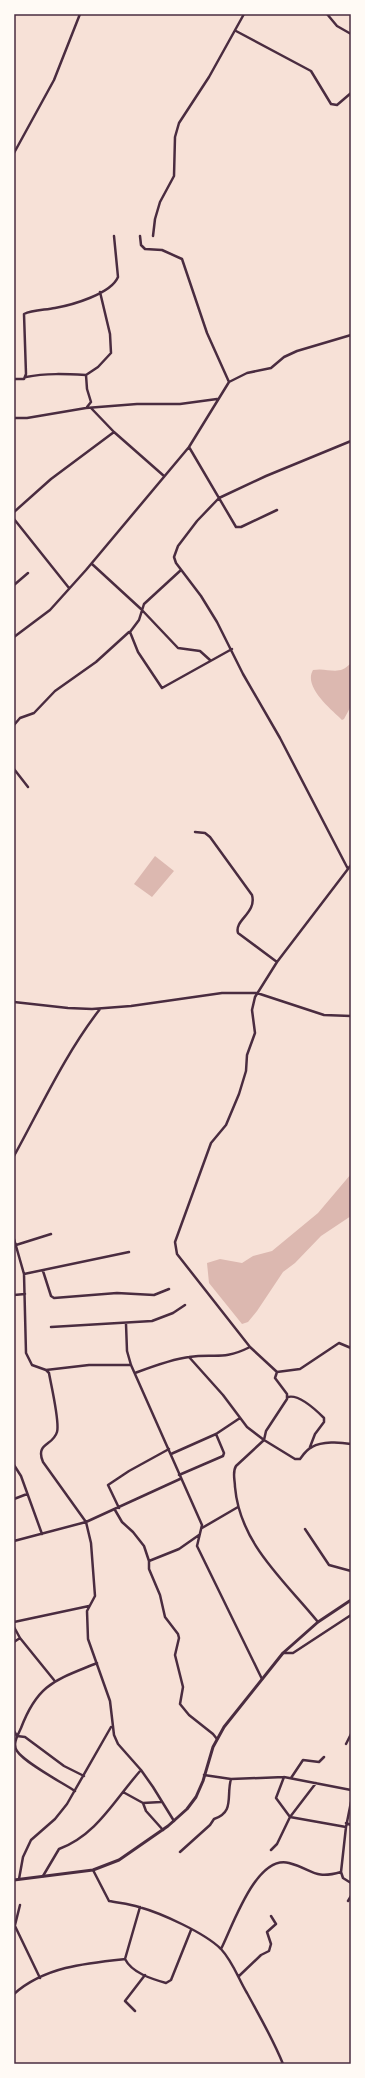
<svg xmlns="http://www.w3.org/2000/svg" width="365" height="2078" viewBox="0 0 365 2078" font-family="Montserrat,sans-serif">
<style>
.water{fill:#dcb8b0}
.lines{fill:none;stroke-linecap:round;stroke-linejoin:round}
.minor{stroke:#4a2c40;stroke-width:2.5}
.tertiary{stroke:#4a2c40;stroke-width:3}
.neatline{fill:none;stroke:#4a2c40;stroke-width:1.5}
</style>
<rect width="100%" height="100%" fill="#f7e1d7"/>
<path class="water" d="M351 663V706L344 719 342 720C331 709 303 687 313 670 329 667 338 677 351 663Z
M155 856 174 871 152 897 134 884Z
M351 1174V1216L321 1236 295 1263 283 1272 257 1311 248 1322 242 1324 209 1283 207 1263 220 1259 242 1263 253 1256 272 1251 318 1213Z"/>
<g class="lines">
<path class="minor" d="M327 14 337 26 351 34
M236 31 311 71 331 104 337 105 351 93
M14 153 54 80 80 14
M140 236 141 245 145 249 162 250 182 259 207 333 229 382
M153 236 155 219 160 202 174 176 175 137 179 123 209 77 244 14
M26 377C46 373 66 374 86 375
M14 379H24L26 374 24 314C32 310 45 310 55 308 72 305 111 294 118 277L114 236
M87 407 91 402 87 389 86 375 98 367 111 353 110 334 100 292
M91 408 114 432 164 476
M14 418H27L86 408 137 404H180L217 399
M189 447 236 527H241L277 510
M14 512 51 479 114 432
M14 519 69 588
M92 564 141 609 178 648 200 651 210 660
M181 570 144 604 139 620 130 632 138 652 162 688 232 649
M14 585 28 573
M14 637 50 610 86 570 189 447 229 382 247 373 271 368 284 357 297 351 351 335
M14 725 20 718 34 713 55 691 96 662 129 632
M14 769 28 787
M195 832 205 833 210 837 252 895C257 913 234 920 238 933L277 962
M348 869 280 738 243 674 217 622 201 596 176 563 174 557 178 546 197 521 219 498 266 476 351 441
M14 1002 68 1008 92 1009 131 1006 222 993H257L324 1015 351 1016
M14 1156C41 1107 65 1054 100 1009
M14 1239 24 1274 26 1353 32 1365 46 1370 49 1373C51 1385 60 1422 57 1432 53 1446 35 1443 43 1462L86 1522 91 1543 95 1596 87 1611 88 1639 110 1701 114 1735 118 1744 141 1770 153 1787 174 1821
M16 1245 51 1234
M43 1271 51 1296 54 1298 117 1293 154 1295 169 1289
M24 1274 129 1252
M14 1295 25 1294
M126 1324 127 1351 131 1365 202 1525 197 1546 262 1679
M51 1327 152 1321 173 1313 185 1305
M189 1357 223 1395 247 1427 264 1440 295 1459H300C303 1455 307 1449 312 1447 322 1441 340 1442 351 1444
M46 1370 89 1365H131
M277 1372 250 1347 177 1254 175 1242 211 1143 226 1125 239 1094 246 1071 247 1055 255 1033 252 1010 255 997 277 962 351 865
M135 1373C151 1367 172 1359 189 1357 216 1353 222 1361 250 1347
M288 1397C299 1394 316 1410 324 1418V1422L315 1434 310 1447
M171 1454 216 1434 240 1418
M14 1465 21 1476 42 1534
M179 1475 223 1456 224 1453 216 1434
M14 1499 27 1494
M119 1508 108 1485 129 1471 169 1449
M115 1510 122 1522 133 1532 144 1546 149 1561V1569L160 1595 165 1617 178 1634 179 1638 175 1655 183 1687 180 1704 189 1715 213 1734 217 1739
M202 1528 238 1507
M305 1529 329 1565 351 1571
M14 1541 86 1522 180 1479
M149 1561 179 1549 199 1535
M14 1622 89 1606
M318 1622C284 1580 240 1544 235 1487 235 1480 232 1472 236 1466L264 1440 266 1431 287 1399V1394L275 1378 277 1372 300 1369 339 1343 351 1348
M14 1627 20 1638 54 1680
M14 1642 20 1638
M283 1653H293L351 1615
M14 1731 17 1736 25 1737 64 1766 84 1776
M346 1744 351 1734
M204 1775 231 1779 284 1777 351 1790
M284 1777 276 1798 290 1817 346 1827
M291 1778 303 1760 319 1762 324 1757
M75 1791C61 1782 25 1763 17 1751 12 1744 18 1735 21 1728 38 1683 56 1680 97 1663
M123 1792 143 1803 146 1811 163 1830
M351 1802 346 1827 341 1872 343 1878 351 1883
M143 1803 161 1802
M346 1823 351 1825
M271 1850 277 1844 290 1817 316 1783
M180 1852 210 1825 214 1819C235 1812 226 1796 231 1779
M93 1870 109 1901C119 1903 130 1904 139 1907 161 1913 205 1933 221 1949 233 1962 238 1978 247 1993 260 2017 273 2039 283 2064
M43 1876 59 1849C97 1835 115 1799 141 1770
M19 1879 23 1857 31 1840 55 1819 67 1804 111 1727
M348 1901 351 1896
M140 1907 125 1959C132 1973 152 1979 166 1983L171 1980 191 1930
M14 1924 40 1978
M15 1925 20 1905
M221 1949C232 1928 256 1854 289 1863 313 1869 313 1880 341 1872
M239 1976 261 1955 269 1951 271 1944 267 1932 276 1924 271 1916
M14 1994C44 1967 86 1963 125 1959
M135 2011 125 2001 145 1975"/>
<path class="tertiary" d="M14 1880 93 1870 119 1860 168 1826 187 1809 196 1797 203 1781 213 1747 224 1727 283 1653 318 1622 351 1600"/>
</g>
<rect width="365" height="2078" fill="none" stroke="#fffaf5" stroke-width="30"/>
<rect x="15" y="15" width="335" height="2048" class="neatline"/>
</svg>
